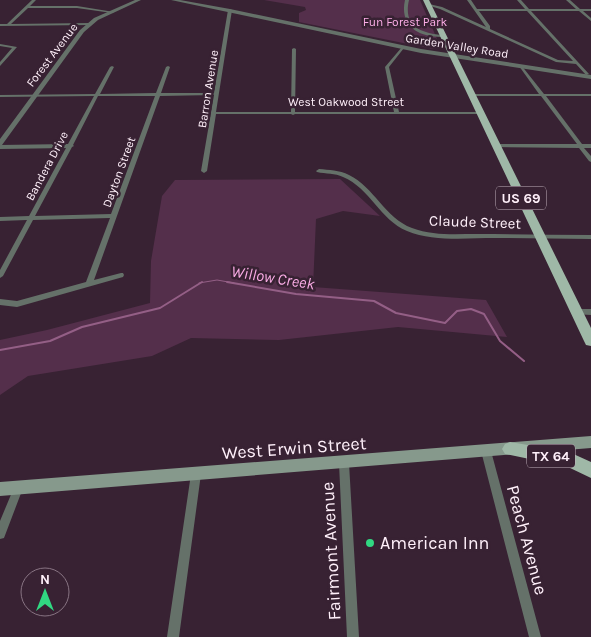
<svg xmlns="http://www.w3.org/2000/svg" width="591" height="637" viewBox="0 0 591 637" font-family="Karla,sans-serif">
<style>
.green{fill:#542f4b}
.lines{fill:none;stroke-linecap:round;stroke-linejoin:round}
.stream-far1{stroke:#945f86;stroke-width:1}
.stream{stroke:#945f86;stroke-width:2}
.minor{fill:#657169;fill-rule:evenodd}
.tertiary{fill:#657169;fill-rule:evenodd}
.secondary{fill:#86998c;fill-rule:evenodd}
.primary{fill:#9fb8a7;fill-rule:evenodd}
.poi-dot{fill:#31d882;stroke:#382233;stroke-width:2}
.labels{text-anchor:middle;stroke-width:5;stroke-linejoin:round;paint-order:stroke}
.far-park-label{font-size:12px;fill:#fdaee8;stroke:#382233}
.far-street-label{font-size:12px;fill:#fff0fa;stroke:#382233}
.shield{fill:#382233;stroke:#c3b2be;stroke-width:1}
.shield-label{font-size:14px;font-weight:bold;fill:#fff0fa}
.street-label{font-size:15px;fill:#fff0fa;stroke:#382233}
.water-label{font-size:16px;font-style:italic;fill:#fcade7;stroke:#382233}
.near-street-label{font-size:18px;fill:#fff0fa;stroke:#382233}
.near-poi-label{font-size:18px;fill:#fff0fa;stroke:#382233;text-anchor:start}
</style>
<rect width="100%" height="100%" fill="#382233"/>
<path class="green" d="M264 0H420L441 48 433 49 299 22V13L306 10 305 7Z
M340 179 380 216 343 211 316 219 313 287 486 300 507 337 398 327 279 340 191 338 152 356 28 376 0 395V340L47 330 150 303 151 261 162 196 175 180Z"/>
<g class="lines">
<path class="stream-far1" d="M199 283 217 280 234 283"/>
<path class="stream" d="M227 282 296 294 374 301 396 313 445 323 457 311 471 309 484 314 500 341 524 361
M0 350 50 341 82 327 160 308 202 282"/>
<path class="minor" d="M32 0H36L30 6H77L114 12 112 13 77 8H28L11 24 89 23 91 24 89 25 0 26V24H7Z
M405 0H409C403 26 420 33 443 35L444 37C420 38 399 27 405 0Z
M467 0H471L477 9H525L517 0H521L529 9H576L566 0H570L580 9H591V11H583L591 18V21L579 11H531L589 74 586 75 576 64 556 62 440 9 427 5 429 4 442 7 486 27ZM479 11H527L573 61 558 60 490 29V26Z
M230 9 232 10 216 112H291L292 49 294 48 296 49 295 112H394L385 67 402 47 404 48 389 67 399 112H479L481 113 479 114H295L293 115 291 114H216L207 171 204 173 201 171 214 95 160 96 94 280 121 273H123L124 275 123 277 17 307 0 305V299L17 301 86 282 110 218 33 220 3 276 0 278V270L27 220 0 221V217L29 216 66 148 0 149V145L68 144 94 96 0 97V95L95 94 110 67 112 66 114 67 100 94 156 93 166 67 168 66 170 67 161 93H214L228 10ZM98 96H155L111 214 35 216 72 147 74 146 73 145Z
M0 44 17 47 0 66V62L12 48 0 46Z
M521 65 544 94H591V96H546L582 144H591V148H584L591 156V162L589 161 579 148 493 147V145L495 144H577L541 96H471L469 95 471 94H539L519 66Z
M319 169C329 170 339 170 349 175 374 187 385 218 412 228 433 236 455 234 477 234 515 234 553 235 591 235V239C559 239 527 238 495 238 467 238 434 242 407 231 380 220 370 188 343 177 335 173 326 174 317 172L316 171Z
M577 309H591V315L574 314 573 312Z
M486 447 489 448 491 451 541 637H529L481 451 483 448Z
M344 458 347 460 349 463 359 637H347L339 463 341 460Z
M196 469 199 471 201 474 179 637H167L191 474 193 471Z
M18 483 21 485 23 488 4 538 0 539V521L15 485Z"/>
<path class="tertiary" d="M135 0H141L98 20 84 32 2 145 0 146V139L80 30 94 18Z
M171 0H180L230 9 421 49 591 75V79L421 53Z"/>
<path class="secondary" d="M591 436V448L0 496V482Z"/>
<path class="primary" d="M423 0H429L591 328V346L586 345 584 341Z
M510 442 569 452 591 462V478L568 467 505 454 502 449 505 444Z"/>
</g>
<circle class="poi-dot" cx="370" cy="543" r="5"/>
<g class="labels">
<g class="far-park-label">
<text x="405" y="26">Fun Forest Park</text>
</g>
<g class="far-street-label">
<text transform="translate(457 46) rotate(9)" y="4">Garden Valley Road</text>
<text transform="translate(52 55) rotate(-53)" y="4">Forest Avenue</text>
<text transform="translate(208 89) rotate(-81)" y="4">Barron Avenue</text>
<text x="346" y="106">West Oakwood Street</text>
<text transform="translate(47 166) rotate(-62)" y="4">Bandera Drive</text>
<text transform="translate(119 172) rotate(-70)" y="4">Dayton Street</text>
</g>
<g class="shield">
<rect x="496" y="186.5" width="50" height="23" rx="4"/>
<rect x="527" y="444.5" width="48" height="23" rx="4"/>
</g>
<g class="shield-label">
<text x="521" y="203">US 69</text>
<text x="551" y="461">TX 64</text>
</g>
<g class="street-label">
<text transform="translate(475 222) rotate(2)" y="5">Claude Street</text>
</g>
<g class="water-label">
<text transform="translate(273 277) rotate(9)" y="6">Willow Creek</text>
</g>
<g class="near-street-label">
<text transform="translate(294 448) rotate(-4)" y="6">West Erwin Street</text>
<text transform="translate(527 540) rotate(75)" y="6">Peach Avenue</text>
<text transform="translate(331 551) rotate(-93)" y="6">Fairmont Avenue</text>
</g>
<g class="near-poi-label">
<text x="380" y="549">American Inn</text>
</g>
</g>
<g transform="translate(45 592)"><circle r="24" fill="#382233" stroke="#887483"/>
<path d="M0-4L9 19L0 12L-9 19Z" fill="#31d882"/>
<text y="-8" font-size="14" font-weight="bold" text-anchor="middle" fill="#fff0fa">N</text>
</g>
</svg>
